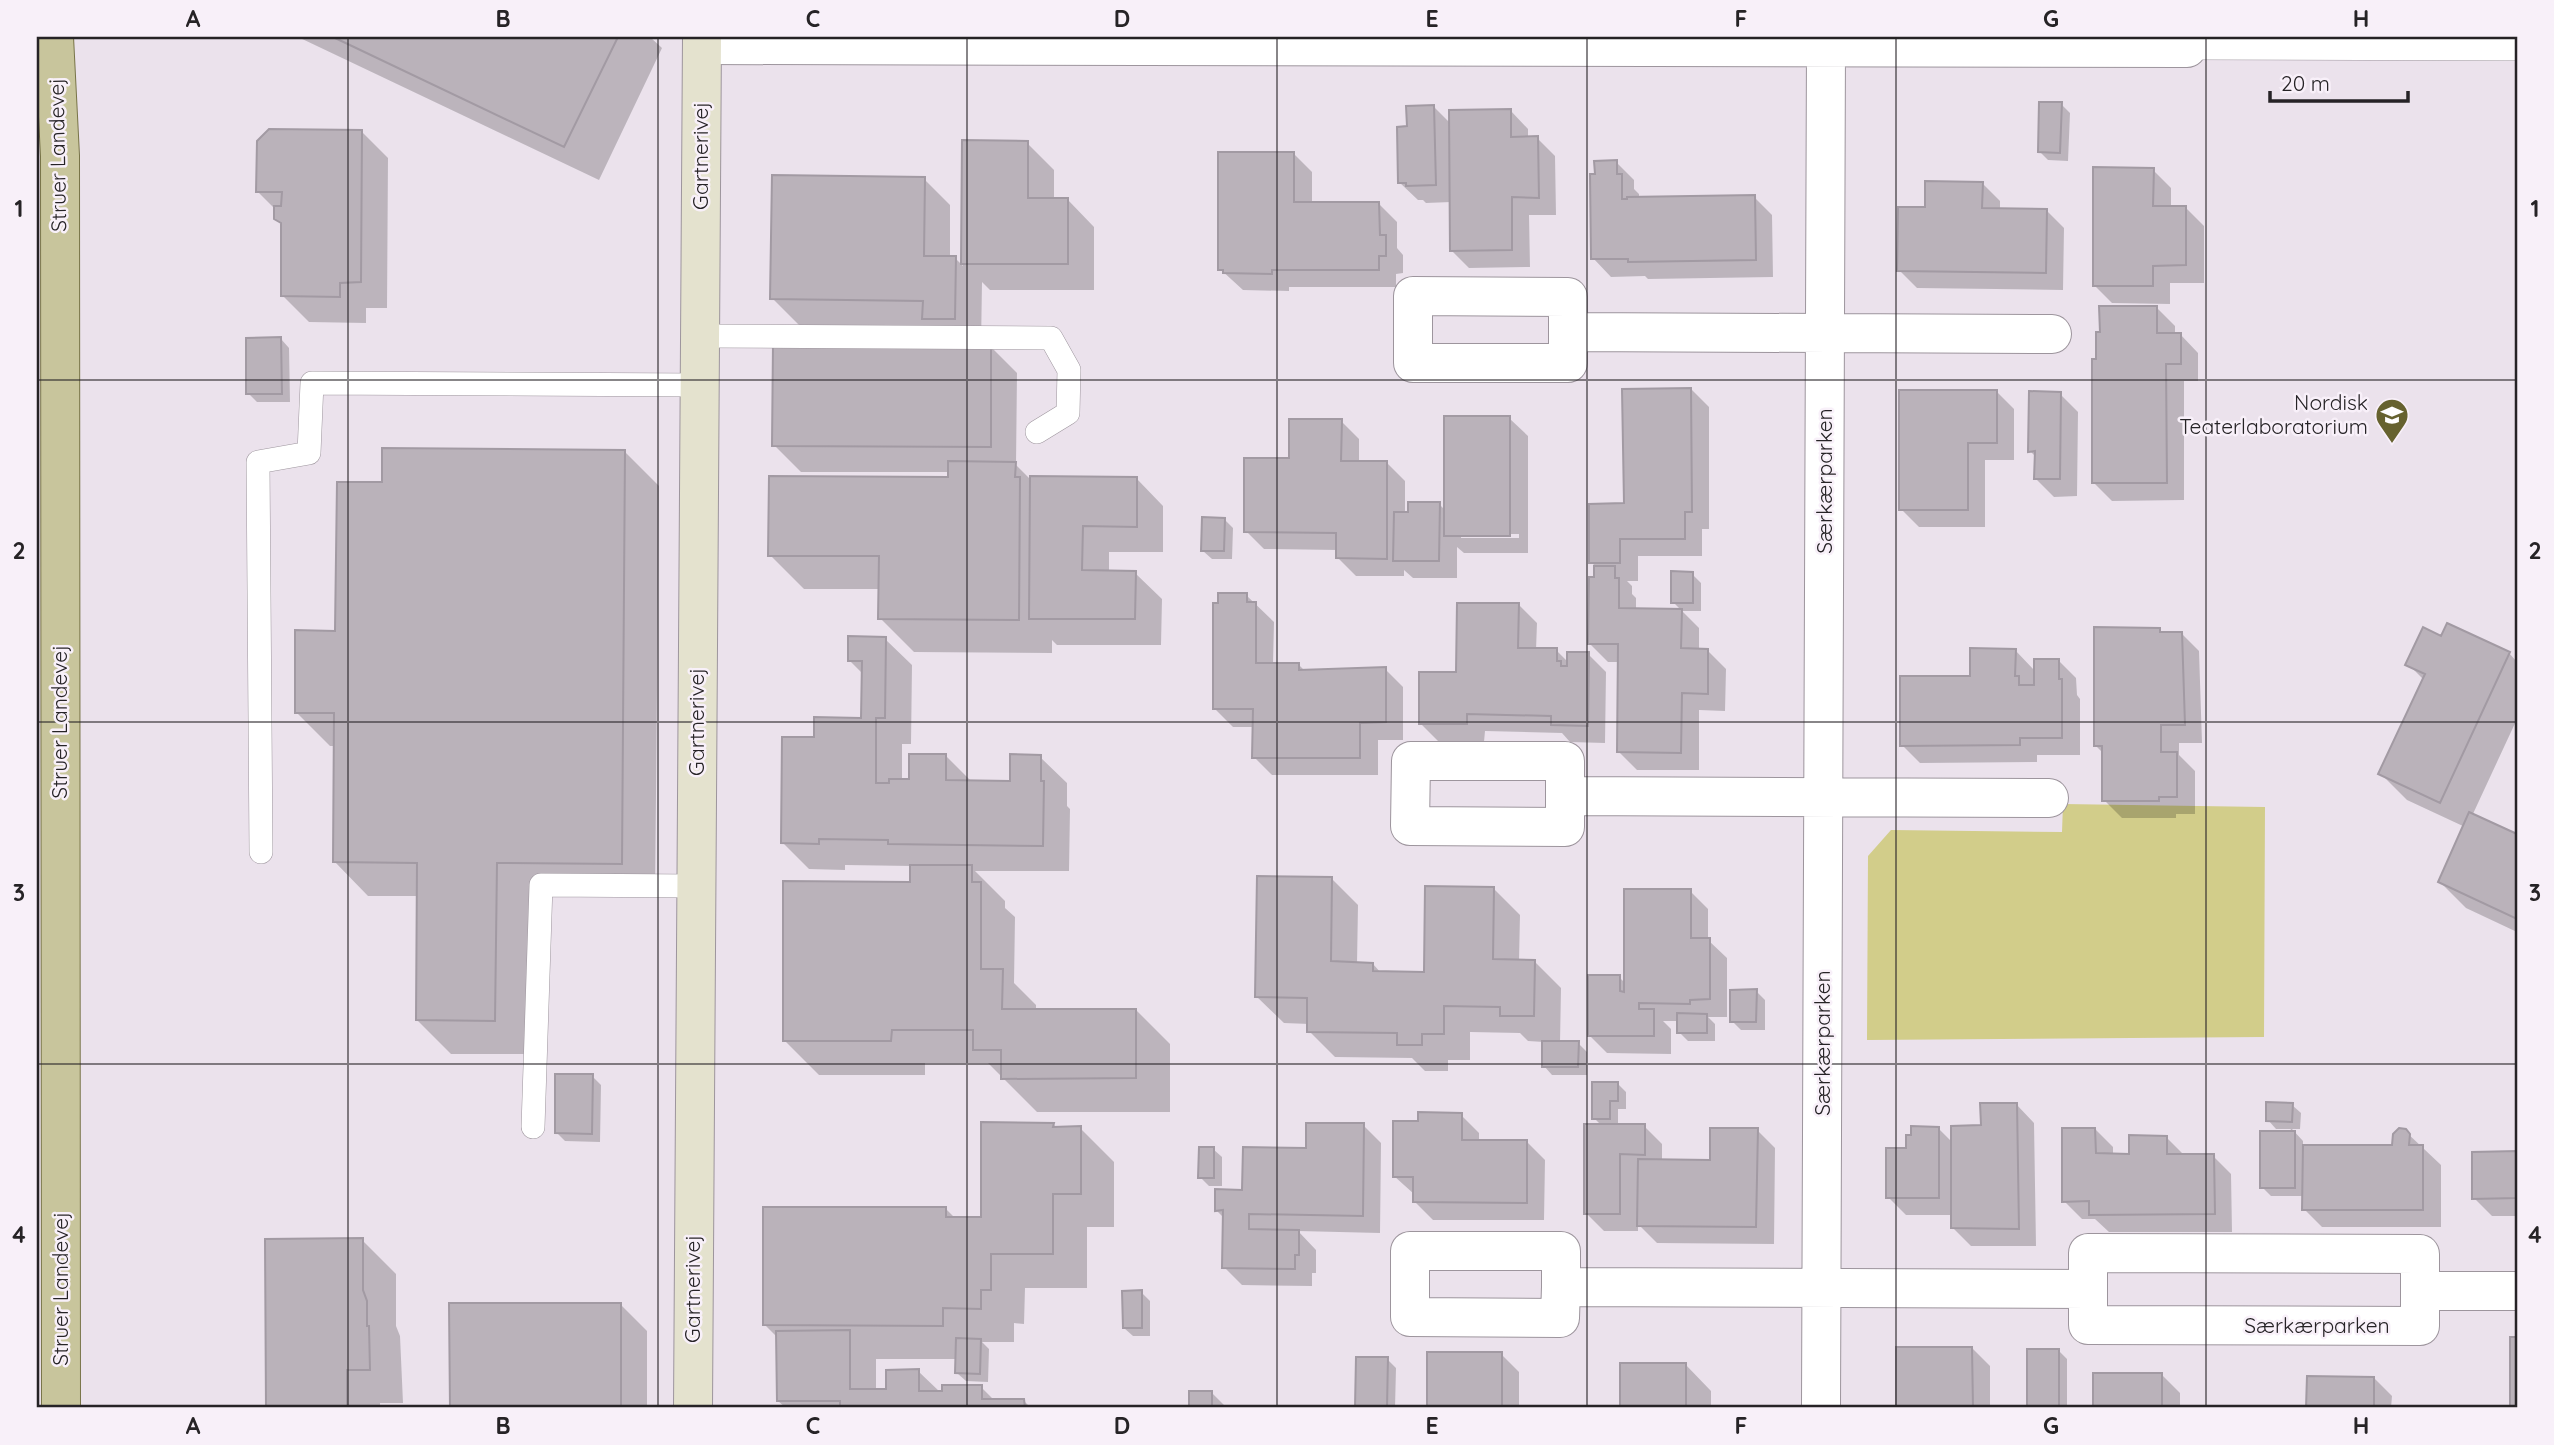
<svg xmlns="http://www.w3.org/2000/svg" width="2554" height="1445" viewBox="0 0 2554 1445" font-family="Quicksand,sans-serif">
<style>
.green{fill:#d2cd8a}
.shadow{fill:#0003;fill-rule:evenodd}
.building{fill:#bab2ba;stroke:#a29aa3;stroke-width:2}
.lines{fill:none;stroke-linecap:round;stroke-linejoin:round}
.lane-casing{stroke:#9d959d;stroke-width:24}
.street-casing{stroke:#9d959d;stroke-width:40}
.secondary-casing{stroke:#9d959d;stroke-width:40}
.primary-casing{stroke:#787448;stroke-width:40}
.lane{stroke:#fff;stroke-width:23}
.street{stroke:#fff;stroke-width:38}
.secondary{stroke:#e4e2ce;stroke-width:38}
.primary{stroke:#c8c59c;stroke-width:38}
.grid{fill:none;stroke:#262326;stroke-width:2;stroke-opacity:0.55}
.labels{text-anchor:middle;stroke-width:5;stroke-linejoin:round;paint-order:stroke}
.street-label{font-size:21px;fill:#262326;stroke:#f8f0f9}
.poi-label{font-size:21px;fill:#262326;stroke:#f8f0f9;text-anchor:end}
.neatline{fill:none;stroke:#262326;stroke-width:2.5}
.grid-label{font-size:23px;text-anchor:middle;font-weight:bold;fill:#262326}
</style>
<rect width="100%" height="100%" fill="#ebe2ec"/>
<path class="green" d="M2063 804 2265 807 2264 1037 1867 1040 1868 856 1891 830 2062 832Z"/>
<path class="shadow" d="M298 37H650L662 48 599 180Z
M2061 104 2070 113 2068 161 2048 160 2040 152Z
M1434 107 1451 124 1510 110 1528 129V138H1537L1555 156 1556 215H1529L1530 267 1469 268 1451 250V202L1426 203 1423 200H1418L1399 182 1409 128Z
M361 131 388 158 387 308H366V323L309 322 283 296V226L276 218V210L258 192Z
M964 142 1027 143 1054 170V200H1068L1094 227V290H990L982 282 981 346H990L1017 373 1016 465 1032 481 1137 479 1163 506V552H1109V572L1135 573 1162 599 1161 645H1057L1052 640V653L914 652 880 618V589H804L770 555 950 479V472H801L774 445 932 326 799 325 772 298 924 179 950 205V258H955L963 266Z
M1294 154 1312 172V204H1379L1397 222V248L1403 255V273L1396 274V287H1289V291L1243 290 1220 269Z
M1616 162 1634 180V189L1639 194V198L1754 197 1772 215 1773 277 1648 279 1645 276 1611 277 1593 258Z
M2153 170 2171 188V207L2186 208 2204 226V283H2170V304L2112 303 2094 285Z
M1982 183 2000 201V210H2046L2064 228 2063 290 1917 288 1899 270 1926 209Z
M2157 308 2175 326V335L2180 334 2198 353V381H2184V500L2112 501 2094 483 2097 361 2101 333Z
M281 339 289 348 290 402H257L248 393Z
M1691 389 1709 407V529H1702V556H1638V581H1627L1632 586V594L1636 598V610H1681L1673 602 1692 574 1701 583V611H1682L1699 628V651H1708L1726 669 1725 711 1699 710V770H1637L1619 752V662H1608L1590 644 1596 579V567L1591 562Z
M1996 391 2014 409V460H1985V527H1919L1901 509Z
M2060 394 2078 412 2077 496 2054 497 2036 479V457L2030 451Z
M1509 418 1528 436V553H1464L1457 547V578H1413L1404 570V576H1356L1338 558V550L1264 549 1246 531 1290 460 1341 421 1359 439V463H1387L1405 481V514L1439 504 1445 510ZM1461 534H1519V538H1461Z
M625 452 659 486 655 897 530 896 528 1054H451L417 1020 418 896H368L334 861 335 746H330L296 712 337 632 384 484Z
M1224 519 1233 528 1232 559H1212L1203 551Z
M1246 595 1274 622 1273 664H1298L1305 671 1385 669 1403 687V740H1378V775H1272L1254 757V727H1233L1215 709Z
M1519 605 1537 623 1536 650H1556L1569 663 1588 654 1606 672 1605 743 1570 742 1562 733 1485 731 1484 742 1438 741 1420 723 1458 674Z
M2159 630 2163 633H2181L2199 651 2202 743H2179V755L2195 771V814H2176V818H2122L2104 800V754L2095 745Z
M885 639 912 665 911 744H902V781L910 780 946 756 972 782 1011 783 1040 757 1067 783V806L1070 809 1069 871H975L1005 901V908L1015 917 1014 983 1036 1005V1010H1136L1170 1044V1112H1037L988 1063H925V1075H819L785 1041 912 883V866L845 865V870L809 869 783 843 816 739 863 720V674L850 661Z
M2015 650 2035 671 2058 660 2076 678 2077 695 2080 699V755H2037V762L1920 763 1902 745Z
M2509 653 2517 662V719L2472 816 2517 836V932L2466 908 2440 882 2465 827 2407 800 2380 773 2424 680 2408 664Z
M1332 879 1358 905 1357 964H1373L1381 973H1426L1493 888 1520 915 1519 961H1534L1561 988 1560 1043H1578L1587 1052V1075H1552L1544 1066V1042L1528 1041 1520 1033 1470 1032V1060H1448V1071H1425L1412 1058 1335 1057 1309 1031V1024L1284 1023 1257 997Z
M1690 891 1708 909V940L1727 958V1017H1708L1715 1024V1041H1688L1679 1032V1021H1663L1671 1029V1054L1607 1053 1589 1035 1619 977 1625 983Z
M1756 991 1765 1000V1030H1741L1732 1021Z
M592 1076 601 1085 600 1142 565 1141 557 1133Z
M1617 1083 1626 1092V1109H1618V1126H1644L1662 1144V1161L1712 1162 1757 1130 1775 1148 1774 1244 1657 1243 1638 1224V1231H1604L1586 1213 1602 1126 1594 1118Z
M2016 1104 2034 1123 2036 1246H1971L1953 1228V1215H1906L1888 1197 1907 1150 1938 1128 1953 1143Z
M2292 1105 2301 1113 2300 1129H2292L2303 1141V1147H2394L2405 1131 2441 1165V1227H2322L2304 1209V1196H2271L2262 1187 2291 1129H2276L2268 1120Z
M1461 1115 1479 1133V1142H1527L1545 1160 1544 1220H1433L1415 1202 1414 1194 1394 1176 1419 1123Z
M1053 1124 1057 1128H1080L1114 1162V1227H1087V1288H1025L1024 1324 1014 1323V1342H982L989 1349 988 1382 966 1381 957 1373V1359H876V1391H887L918 1371 940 1392 981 1387 995 1401H1024L1031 1408H786L778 1401V1338L765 1325 946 1209 956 1219H983Z
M1363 1125 1381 1143 1380 1233 1298 1231 1316 1250V1273H1312V1286L1242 1285 1224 1267V1218L1216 1210 1308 1149Z
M2095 1129 2113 1147V1155L2131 1156 2166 1137 2185 1156H2213L2231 1174 2232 1232H2109L2095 1219H2082L2064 1201Z
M1213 1149 1222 1157V1186H1209L1200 1177Z
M2474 1153H2517V1216H2492L2474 1198Z
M362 1240 396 1274V1326L400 1336 403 1403H380V1408H268L267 1241Z
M1141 1292 1150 1301V1336H1133L1124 1328Z
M620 1304 647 1331V1408H451V1305Z
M1972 1348 1990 1366V1408H1898V1349Z
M2058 1350 2067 1359V1408H2030L2028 1406Z
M1429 1353 1501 1354 1519 1372V1408H1428Z
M1358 1359H1387L1396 1368 1395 1408H1357Z
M1685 1364 1711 1391V1408H1622V1365Z
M2094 1375H2162L2180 1393V1408H2094Z
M2309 1378H2374L2392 1396 2391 1408H2308Z
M1191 1393H1212L1227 1408H1191Z"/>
<path class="building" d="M333 37H618L564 147Z
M2039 102H2062L2060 153 2038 152Z
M1434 105 1436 185 1406 186V183H1398L1397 127 1407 126 1406 106Z
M1511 109V137L1538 136 1539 198 1512 197V250L1450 251 1449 110Z
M269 129 362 130 361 282 340 283V297L281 296V223L274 219V206H281L282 192H256L257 141Z
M962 140 1028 141V198H1068V264H961Z
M1218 152H1294V202H1379L1380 235H1386V256H1379V270H1272V274L1223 273V270H1218Z
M1617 160V174H1622V199H1627V197L1755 195 1756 260 1628 262V259H1591L1590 174H1595L1594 161Z
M2093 167 2154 168 2153 206H2186V265L2153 266V286H2093Z
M772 175 925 177 924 256H956L955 319H922L923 301 770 299Z
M1925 181 1983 182 1982 208 2047 209 2046 273 1897 271 1898 207H1925Z
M2099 306H2157V333H2181V364H2166L2167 483H2092V359H2096V332H2100Z
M281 337 282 394H246V338Z
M773 344 991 345V447L772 446Z
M1691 388 1692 512H1685V539H1620V563H1589V504L1624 503 1622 389Z
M1899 390H1997V443H1968V510H1899Z
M2029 391 2061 392 2060 479H2034L2035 451 2028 452Z
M1444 416H1510V536H1444Z
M1289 419H1342L1341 461H1387V559L1336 558V533L1244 532V458H1289Z
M382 448 625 450 622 864 497 863 495 1021 416 1020 417 863 333 862 334 713H295V630L335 631 337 482H382Z
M948 461 1016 462 1015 477H1020L1019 620 878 619 879 556H768L769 476 948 477Z
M1030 476 1137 477V527L1083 526 1082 570 1136 571 1135 619H1029Z
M1408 502H1440L1439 561H1393L1394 512H1408Z
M1202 517 1225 518 1224 551H1201Z
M1594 566H1615V578H1619V608L1682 609 1681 648 1708 649V694L1682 693 1681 753 1617 752 1618 644H1588L1589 577H1594Z
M1671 571 1693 572V603H1671Z
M1218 593H1247V602H1256V663H1299V670L1386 667V722L1360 723V758H1252L1253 709H1213V603H1218Z
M1457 603H1519L1518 648H1557V661H1561V666H1567V652H1589L1588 726 1551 725V716L1467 714V724H1419V672H1456Z
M2447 623 2510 652 2440 803 2378 774 2425 674 2405 665 2423 627 2441 636Z
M2094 627 2160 628V632H2182L2185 725H2161V752H2177V797H2159V801H2102V746H2094Z
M848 636 886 637 885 718H876V783H889V779H909V754H946V780L1010 781V754L1041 755V781H1044L1043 846 888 844V840L819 839V844L781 843 782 737H814V717L861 718 862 661H848Z
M1970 648 2016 649 2015 676H2019V685H2034V659H2059V679H2062V738H2020V745L1900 746V676H1970Z
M2469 812 2517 834V919L2438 882Z
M910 865H972V882H981V969H1003L1002 1009H1136V1078L1001 1079V1050H973V1030H892L891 1041H783V881L910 882Z
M1257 876 1332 877 1331 961 1373 963V971L1424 972 1425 886 1494 887 1493 959 1535 960 1534 1016H1500V1007L1444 1006V1034H1422V1045H1397V1033L1307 1032V998L1255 997Z
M1624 889H1691V938H1710V999L1690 1000V1004L1639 1003V1009H1654V1036H1588V975H1620V991L1624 992Z
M1757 989 1756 1022H1730V990Z
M1677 1013 1707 1014V1033H1677Z
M1542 1041H1579L1578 1067H1542Z
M555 1074H593L592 1134 555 1133Z
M1592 1082H1618V1101H1610V1119H1592Z
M2266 1102 2293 1103 2292 1122 2266 1121Z
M1980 1103H2017L2019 1229 1951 1228V1126L1981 1125Z
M1418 1112 1462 1113V1140H1527V1203L1413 1202V1177H1393V1121H1418Z
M981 1122 1054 1123 1053 1127 1081 1126V1194H1053V1254H991V1290H981V1309L943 1308V1326L763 1325V1207H946V1217H981Z
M1306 1123H1364L1363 1216 1249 1214V1229L1299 1230V1255H1295V1269L1222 1268 1223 1210 1215 1211V1189L1242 1190 1243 1147 1306 1148Z
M1584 1124H1645V1155L1620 1154V1214H1584Z
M1911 1126 1939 1127V1198H1886V1148H1906V1135H1911Z
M1710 1128H1758L1756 1227 1637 1226 1638 1159 1710 1160Z
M2062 1128H2095L2096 1153 2129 1154V1135L2167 1136V1154H2214L2215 1214 2089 1215V1201L2062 1202Z
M2399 1128 2406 1129 2410 1134 2409 1145H2423V1210H2302L2303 1145H2392L2393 1134Z
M2260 1131H2295V1188H2260Z
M1199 1147H1214V1178H1198Z
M2517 1151V1198L2472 1199V1152Z
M363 1238V1290L367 1301V1326H369L370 1370H347V1408H266L265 1239Z
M1142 1290V1328H1123L1122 1291Z
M449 1303H621V1408H450Z
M850 1330V1389H886V1370L919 1369V1391H942V1385H982V1399H1024L1025 1408H840V1401H777L776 1331Z
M2510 1337H2517V1408H2510Z
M956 1338 981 1339 980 1374 955 1373Z
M1896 1347H1972L1973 1408H1896Z
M2027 1349H2059V1407H2027Z
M1427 1352H1502V1408H1427Z
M1356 1357H1388L1387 1408H1355Z
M1620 1363H1686V1408H1620Z
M2093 1373H2162V1408H2093Z
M2307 1376 2374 1377V1408H2306Z
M1189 1391H1212V1408H1189Z"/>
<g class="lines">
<defs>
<path id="lane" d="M2187 48 2517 49
M700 336 1051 338 1069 370 1068 413 1037 432
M261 852 258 462 309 453 312 383 700 385
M533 1127 541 885 696 886"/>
<path id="street" d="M702 45 2187 48V37
M1568 332V363H1413V296L1568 297V332L2052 334
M1565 796V827L1410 826 1411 761H1565V796L2049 798
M2088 1253 2420 1254V1326L2088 1325Z
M1561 1287 1560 1318 1410 1317V1251H1561V1287L2088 1289
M2420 1291H2517
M1821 1408 1826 47"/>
<path id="secondary" d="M693 1408 702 37"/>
<path id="primary" d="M54 37 60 156 61 1408"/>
</defs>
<use href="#lane" class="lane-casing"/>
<use href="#street" class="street-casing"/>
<use href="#secondary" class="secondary-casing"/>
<use href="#primary" class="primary-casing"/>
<use href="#lane" class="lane"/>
<use href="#street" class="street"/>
<use href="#secondary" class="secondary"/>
<use href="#primary" class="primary"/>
</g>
<path class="grid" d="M348 37V1408M658 37V1408M967 37V1408M1277 37V1408M1587 37V1408M1896 37V1408M2206 37V1408M37 380H2517M37 722H2517M37 1064H2517"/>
<defs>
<symbol id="school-pin" viewBox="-11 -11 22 30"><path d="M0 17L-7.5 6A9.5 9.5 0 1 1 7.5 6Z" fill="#66622f" stroke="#f8f0f9"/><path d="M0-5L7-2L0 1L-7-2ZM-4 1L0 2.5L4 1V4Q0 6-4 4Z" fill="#fff"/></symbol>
</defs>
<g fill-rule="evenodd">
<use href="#school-pin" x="2373" y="396" width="38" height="52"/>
</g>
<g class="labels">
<g class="street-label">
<text transform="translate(58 155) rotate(-91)" y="7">Struer Landevej</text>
<text transform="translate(701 156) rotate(-90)" y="7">Gartnerivej</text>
<text transform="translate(1825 481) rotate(-90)" y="7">Særkærparken</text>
<text transform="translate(60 722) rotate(-90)" y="7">Struer Landevej</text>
<text transform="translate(697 722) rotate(-90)" y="7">Gartnerivej</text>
<text transform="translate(1823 1043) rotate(-90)" y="7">Særkærparken</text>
<text transform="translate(61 1289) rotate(-90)" y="7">Struer Landevej</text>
<text transform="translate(693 1289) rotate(-90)" y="7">Gartnerivej</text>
<text x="2317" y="1333">Særkærparken</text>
</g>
<g class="poi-label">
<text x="2368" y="410">Nordisk<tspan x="2368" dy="24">Teaterlaboratorium</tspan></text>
</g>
</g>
<rect width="2554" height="1445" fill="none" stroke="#f8f0f9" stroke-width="77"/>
<path d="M2270 91v10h138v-10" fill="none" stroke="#262326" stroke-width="3.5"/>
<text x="2281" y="91" font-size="21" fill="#262326" stroke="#f8f0f9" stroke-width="5" paint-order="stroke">20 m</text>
<rect x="38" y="38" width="2478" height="1368" class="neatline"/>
<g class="grid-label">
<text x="193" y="27">A</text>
<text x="503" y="27">B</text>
<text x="813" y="27">C</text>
<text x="1122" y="27">D</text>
<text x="1432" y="27">E</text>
<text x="1741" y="27">F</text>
<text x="2051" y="27">G</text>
<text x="2361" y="27">H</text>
<text x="19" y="217">1</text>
<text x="2535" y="217">1</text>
<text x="19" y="559">2</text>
<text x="2535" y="559">2</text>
<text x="19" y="901">3</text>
<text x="2535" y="901">3</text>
<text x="19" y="1243">4</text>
<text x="2535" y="1243">4</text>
<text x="193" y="1434">A</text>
<text x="503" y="1434">B</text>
<text x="813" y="1434">C</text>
<text x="1122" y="1434">D</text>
<text x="1432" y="1434">E</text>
<text x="1741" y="1434">F</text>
<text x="2051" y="1434">G</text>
<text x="2361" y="1434">H</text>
</g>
</svg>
